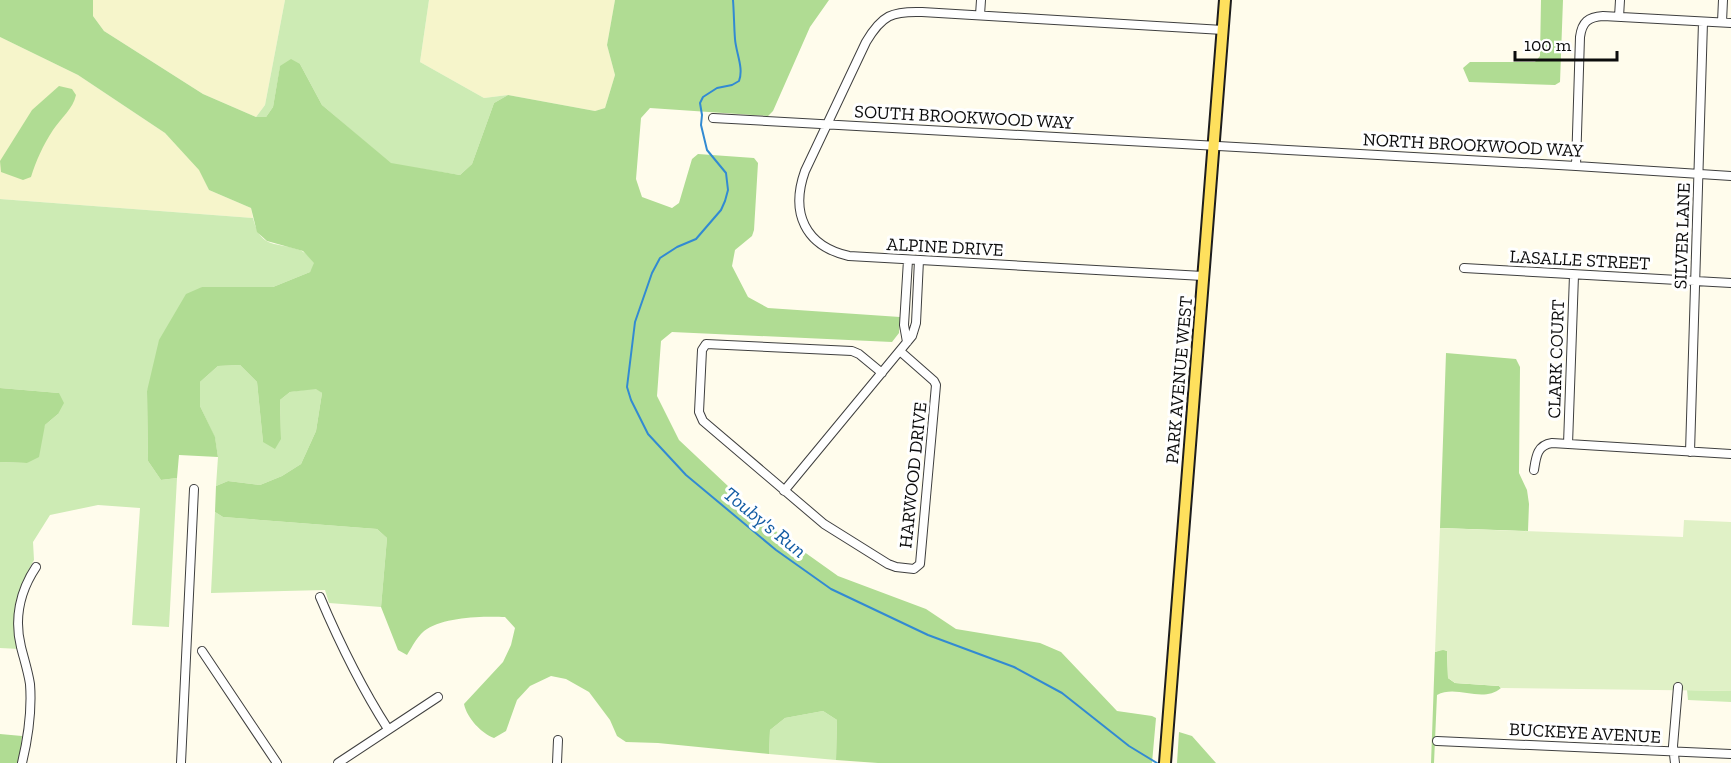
<svg xmlns="http://www.w3.org/2000/svg" width="1731" height="763" viewBox="0 0 1731 763" font-family="'Zilla Slab',serif">
<style>
.farmland{fill:#f6f5cb}
.green{fill:#cdebb4}
.forest{fill:#b0dc93}
.pitch{fill:#e0f1c6}
.lines{fill:none;stroke-linecap:round;stroke-linejoin:round}
.stream{stroke:#328ad2;stroke-width:2}
.minor-casing{stroke:#3f3f3f;stroke-width:10}
.major-casing{stroke:#1d1d1d;stroke-width:14}
.minor{stroke:#fff;stroke-width:8}
.major{stroke:#fee05d;stroke-width:10}
.labels{text-anchor:middle;stroke-width:6;stroke-linejoin:round;paint-order:stroke}
.street-label{font-size:18px;fill:#0c0c0c;stroke:#fff}
.water-label{font-size:20px;font-style:italic;fill:#115ba3;stroke:#fff}
</style>
<rect width="100%" height="100%" fill="#fffcec"/>
<path class="farmland" d="M93 0H285L265 105 256 117 203 94 104 31 93 16Z
M429 0H615L607 45 615 75 605 108 595 111 508 95 484 98 420 62Z
M0 37 78 75 165 133 200 170 209 190 251 208 253 218 0 199Z"/>
<path class="green" d="M285 0H429L420 62 484 98 508 95 494 103 472 164 460 175 391 164 322 105 300 64 280 67 273 107 266 117H256L265 105Z
M0 199 253 218C261 250 275 241 300 250 306 253 310 258 315 263L310 272 273 287H202L147 391 148 461 161 480 177 478 169 627 132 625 140 508 98 505 50 515 33 542 34 560 27 573 16 606 14 626 20 649 0 648V462L27 463 45 425 58 414 59 393 0 388Z
M240 365 257 382 263 442 281 439 280 400 290 392 316 388 322 393 316 431 301 464 282 476 260 485 228 481 216 486 218 457 215 438 200 406V382L218 366Z
M215 512 223 517 377 529 387 538 381 607 329 603 325 590 211 593Z
M1687 690 1731 691V702L1688 700Z
M823 711 837 720 836 760 769 754 770 730 785 718Z"/>
<path class="forest" d="M0 0H93V16L104 31 203 94 256 117H266L273 107 280 66 291 59 300 64 322 105 391 163 460 175 472 164 494 103 508 95 595 111 605 108 615 75 607 45 615 0H829L810 27 773 111 768 116 650 108 641 118 636 179 642 197 672 208 679 203 692 159 698 154 754 158 758 163 754 230 752 236 735 250 732 266 748 297 768 308 900 317 899 333 892 342 672 332 661 341 657 396 679 440 779 534 838 576 926 609 956 629 1040 643 1061 652 1117 711 1152 716 1156 718 1152 763H878L836 760 837 720 823 711 785 718 770 730 769 754 658 743 626 742 617 736 610 720 589 692 566 679 551 676 530 686 517 700 506 731 494 738C481 733 467 718 464 704L503 662 511 645 515 628 505 617C484 616 445 617 427 629 419 633 412 647 407 655L398 650 381 607 387 538 377 529 223 517 215 512 216 486 228 481 260 485 282 476 301 464 316 431 322 393 316 389 290 392 280 400 281 439 275 449 263 442 257 382 240 365 218 366 200 382V406L215 437 218 457 179 455 177 478 161 480 148 461 147 391 159 340 186 294 202 287H273L310 272 314 263 303 251 267 241 257 232 251 208 209 190 199 170 165 133 78 75 0 37Z
M1541 0H1563L1560 82 1555 85 1469 82 1463 68 1470 62H1535L1540 56Z
M59 86 72 89 76 95C73 109 61 118 53 130 43 145 36 161 31 177L23 180 1 172 0 161 32 110Z
M1446 353 1516 359 1520 367 1519 473 1527 490 1529 504 1528 531 1440 528Z
M0 388 59 393 64 403 58 414 45 425 39 457 27 463 0 462Z
M1443 649 1447 651 1448 678 1455 683 1499 686 1501 688C1482 704 1457 684 1437 695L1434 763H1431L1435 652Z
M1179 732 1192 736 1216 763H1177Z
M0 734 22 736 19 763H0Z"/>
<path class="pitch" d="M1684 520 1731 522V691L1501 688 1499 686 1455 683 1448 678 1447 651 1443 650 1435 652 1440 528 1683 537Z"/>
<g class="lines">
<path class="stream" d="M733 0C734 13 734 26 735 39 736 53 744 68 739 81L732 85 717 88 703 97 700 103 702 115 701 125 707 150 726 173 728 190 725 201 721 210 696 239 677 247 660 258 652 273 635 322 627 387 631 400 648 434 686 475 776 550 831 589 928 635 1014 667 1062 693 1129 746 1157 763"/>
<defs>
<path id="minor" d="M980 15 981 0
M1619 17 1620 0
M1722 22 1723 0
M713 118 1576 166 1731 176
M1576 166 1580 37C1582 22 1588 17 1603 16L1731 23
M1464 268 1731 283
M1203 276 849 256C805 246 790 213 805 171L866 42C882 15 892 11 922 12L1223 30
M907 342 904 325 908 260
M882 373 859 354 852 351 706 344 702 350 699 412 703 421 824 524 888 564 896 567 914 569 920 564 936 385 934 381 901 352
M1568 444 1574 275
M1690 452 1703 22
M1534 470C1536 457 1537 445 1552 443L1731 454
M784 491 912 336 916 323 919 260
M320 597C340 644 361 687 388 729
M202 651 277 763
M1437 741 1731 754
M22 763C28 738 32 710 30 684 28 671 24 659 21 647 14 619 20 591 36 567
M181 763 194 489
M338 763 438 697
M557 763 558 740
M1675 763 1673 746 1678 687"/>
<path id="major" d="M1165 763 1225 0"/>
</defs>
<use href="#minor" class="minor-casing"/>
<use href="#major" class="major-casing"/>
<use href="#minor" class="minor"/>
<use href="#major" class="major"/>
</g>
<g class="labels">
<g class="street-label">
<text transform="translate(964 117) rotate(3)" y="6">SOUTH BROOKWOOD WAY</text>
<text transform="translate(1473 145) rotate(3)" y="6">NORTH BROOKWOOD WAY</text>
<text transform="translate(1682 236) rotate(-88)" y="6">SILVER LANE</text>
<text transform="translate(945 247) rotate(3)" y="6">ALPINE DRIVE</text>
<text transform="translate(1580 260) rotate(3)" y="6">LASALLE STREET</text>
<text transform="translate(1556 359) rotate(-88)" y="6">CLARK COURT</text>
<text transform="translate(1179 380) rotate(-85)" y="6">PARK AVENUE WEST</text>
<text transform="translate(913 475) rotate(-84)" y="6">HARWOOD DRIVE</text>
<text transform="translate(1585 733) rotate(3)" y="6">BUCKEYE AVENUE</text>
</g>
<g class="water-label">
<text transform="translate(765 522) rotate(39)" y="7">Touby's Run</text>
</g>
</g>
<path d="M1515 51v9h102v-9" fill="none" stroke="#0c0c0c" stroke-width="3"/>
<text x="1524" y="51" font-size="18" fill="#0c0c0c" stroke="#ffffff" stroke-width="4.5" paint-order="stroke">100 m</text>
</svg>
